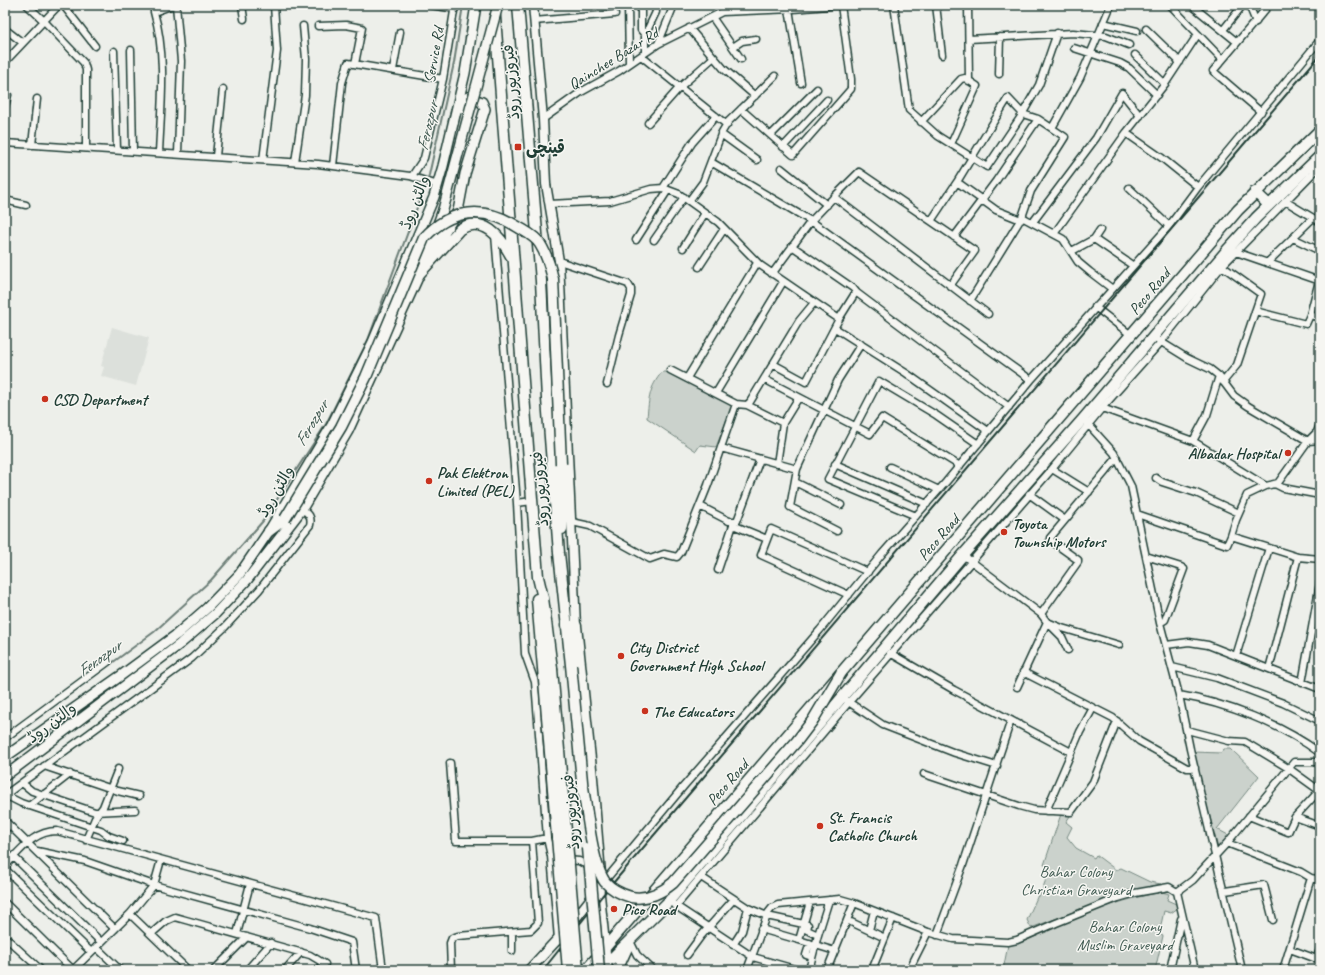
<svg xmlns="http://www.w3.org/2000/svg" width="1325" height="975" viewBox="0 0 1325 975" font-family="Caveat,'Playpen Sans Arabic',sans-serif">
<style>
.built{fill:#dce0db}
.green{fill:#cbd2cc;stroke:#758880}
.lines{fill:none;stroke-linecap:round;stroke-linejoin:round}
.stream{stroke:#6c7e77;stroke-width:2}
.minor-casing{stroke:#1f3d34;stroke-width:9}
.tertiary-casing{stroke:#1f3d34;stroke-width:11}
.secondary-casing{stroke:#1f3d34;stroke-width:12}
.primary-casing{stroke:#1f3d34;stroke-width:13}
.minor{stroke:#f6f6f2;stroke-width:6}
.tertiary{stroke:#f6f6f2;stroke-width:8}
.secondary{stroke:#f6f6f2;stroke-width:9}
.primary{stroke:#f6f6f2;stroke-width:10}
.rail{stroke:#1f3d34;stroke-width:2}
.secondary-bridge-casing{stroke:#1f3d34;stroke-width:12;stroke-linecap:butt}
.primary-bridge-casing{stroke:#1f3d34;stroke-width:13;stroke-linecap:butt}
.secondary-bridge{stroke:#f6f6f2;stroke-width:9}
.primary-bridge{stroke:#f6f6f2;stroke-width:10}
.poi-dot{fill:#c8321e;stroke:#f6f6f2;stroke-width:1.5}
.labels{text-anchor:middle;stroke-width:3;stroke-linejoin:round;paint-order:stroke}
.street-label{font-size:16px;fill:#1f3d34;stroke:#f6f6f2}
.poi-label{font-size:16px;font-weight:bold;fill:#1f3d34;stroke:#f6f6f2;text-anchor:start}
.park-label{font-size:16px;fill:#415b52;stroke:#f6f6f2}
.water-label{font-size:17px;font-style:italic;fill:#3f5850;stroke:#f6f6f2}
</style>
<rect width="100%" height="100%" fill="#edefea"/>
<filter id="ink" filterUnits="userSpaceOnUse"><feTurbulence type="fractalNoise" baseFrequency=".025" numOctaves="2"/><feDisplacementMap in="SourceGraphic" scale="8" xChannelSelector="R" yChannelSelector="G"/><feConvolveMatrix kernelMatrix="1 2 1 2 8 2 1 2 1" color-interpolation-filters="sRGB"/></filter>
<g filter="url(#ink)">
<path class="built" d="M112 327 149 338 136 386 101 376 104 367 101 366Z"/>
<path class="green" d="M662 372H668L733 404 716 447 700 445 696 451 647 418C649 398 649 388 662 372Z
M1224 749H1231L1259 776 1217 829 1230 836 1218 848 1193 752 1221 753Z
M1061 814 1070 816 1066 822 1072 827 1067 837 1076 848 1094 858 1096 855 1116 870 1121 868 1150 882 1161 884 1118 895 1031 928 1027 920 1038 895 1040 896 1050 868 1044 865Z
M1162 892 1169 894 1167 900 1176 904 1178 908 1171 913 1164 911 1159 934 1163 936 1155 970H1003L1008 945C1029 943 1046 930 1065 922 1097 909 1128 898 1162 892Z"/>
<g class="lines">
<path class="stream" d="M5 742 154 632 211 580 263 521 326 424 368 340 429 175 454 63 463 5"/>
<defs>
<path id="minor" d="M27 5 44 21 84 63 86 70V148
M63 5 95 46
M176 5 181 61 178 154
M242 5 244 19
M431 5 455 9
M628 5 629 64
M641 5V30L645 35
M894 5 909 110 938 136 987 167 1020 118 1039 85 1057 33
M936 5 942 55
M968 5 969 81
M1170 5 1222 59
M1249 5 1256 22
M1195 8 1237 42
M789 9 801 83
M712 17 741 59
M534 21 615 14
M1103 23 1137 31
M318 26 346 25 362 28 355 64
M689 28 724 69 755 96
M5 29 23 43
M1146 29 1180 62
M1223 30 1243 5
M969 39 1073 33 1106 36 1129 45
M658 44 674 5
M733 47 742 41 756 39
M1074 48 1120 63 1129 68 1157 95
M131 50 133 151
M114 51 117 150
M645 53V35L656 12 655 7 652 5
M1135 55 1165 84
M641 56 727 125
M5 62 59 5
M393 70 400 32
M999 74 1000 37
M5 107 8 95
M741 109 793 155 851 89V79L841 5
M1261 112 1213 71 1269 5
M543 119 581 92 619 71 658 44 722 12 793 9 840 5
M921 122 961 79 965 78 977 86 951 144
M648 123 680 87 714 57
M1052 128 1080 78 1111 5
M1126 133 1162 158 1198 187
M721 134 757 160
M771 135 817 89
M5 143 318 164 410 176 438 185
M32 145 37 99
M783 147 827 100
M159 153C161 106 167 57 154 12L173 5
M216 156 223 89
M263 160 277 51 274 5
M295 162 305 95 306 59 303 26
M711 162 811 221 1031 380
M333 166 342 83 348 63 443 79
M781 168 827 205
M412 176 424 158 443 79 455 5
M957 182 1008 98 1023 114 1038 119 1065 137 1031 191 1022 217
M663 188 692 143 716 116
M1129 188 1169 226
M834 197 859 172 975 251 950 286
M5 200 26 205
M689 201 703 182 722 132 728 122 775 76
M1285 201 1320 222
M549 204 610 201 651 189 663 188 679 194 718 222 760 265 839 319 806 382 773 364
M931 221 957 182 996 210 1021 220
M1033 222 1096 138 1122 93 1140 116
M1054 234 1126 133 1165 84 1198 34
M495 235 517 503 525 654 535 682 547 838 551 856 554 859 579 861 590 867
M954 237 996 181 1038 119
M1293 238 1320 251
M1094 239 1100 230
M636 240 668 190
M654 240 684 197
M792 246 853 288 857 293 1009 407
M683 248 705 213
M1072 251 1094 239 1132 265
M1233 251 1320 281
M559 261 628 284 631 289V295L619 335 607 384
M1267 263 1313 218
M1222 266 1261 294 1237 365 1223 382
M699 267 724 229
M772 274 811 221 834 197 988 314
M970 301 1022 217 1063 239 1078 262 1090 272 1111 288
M1095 307 1131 335
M1255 311 1306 324 1310 315 1320 318
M1310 315 1319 281
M839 319 854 295
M835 328 906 373 988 431
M1158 340 1187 358 1210 369 1219 376 1234 396 1248 406 1308 441 1320 440
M670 370 736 404 747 405 750 402 799 321 813 304V302
M687 378 757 263
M764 379 870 434 882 418 960 466
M716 393 783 282
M747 405 783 423
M1102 408 1161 342 1222 266 1320 166
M1087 423 1114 453 1131 486 1160 623 1179 695 1190 749 1242 970
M1193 441 1207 415 1219 376
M721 448 797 469
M1117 458 1050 538V540L1078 560V562L1041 614 1047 622 1062 628 1119 645
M777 464 783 423 799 397
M835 464 927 504
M890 467 939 490
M1052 469 1089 492
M1156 478 1162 482 1196 493 1239 513
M795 482 841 505
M1275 484 1283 488 1320 495
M1266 486 1247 495 1236 520 1231 536 1298 557 1320 559
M1029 494 1065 520
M517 503 532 501
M700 506 729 521H737L760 459
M1137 514 1227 545 1231 536
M916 516 828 479 879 381 936 415 978 444
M572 522 590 526 650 559 664 554 677 557 681 552 708 485 736 404
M733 525 767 539
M837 531 790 507 797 469 838 380 861 344
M963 555 1041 614
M1146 556 1181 567 1184 569 1165 620 1160 623
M718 570 734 522
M849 595 761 555 771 529 868 572
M1166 645 1189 642 1208 645 1320 689
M890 653 954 690 1071 752
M1236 656 1269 548
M1172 667 1217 678 1283 703 1320 721
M1269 669 1298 557
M1023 672 1113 718 1139 741 1187 768H1195
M1302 683 1320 583
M1017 687 1047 622 1062 637 1068 650
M1179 695C1226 703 1281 724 1320 753
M847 701 883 725 955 753 997 766
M1187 730 1229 741 1245 742 1288 768 1320 791
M5 738 108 662
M450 763 456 841H532
M44 766 118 791 139 796
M924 774 1019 806 1034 810 1071 812 1093 782 1117 721
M22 783 32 791 95 812 135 810
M5 795 192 658 225 627 259 590 310 525C312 517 309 514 302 509
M5 795 21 803 101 830 109 836 123 841
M29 806 70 774
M1046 811 1080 732 1093 708
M1249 816 1288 832 1295 817 1319 791
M1295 817 1320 826
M5 821 115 929
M86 840 96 816 103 807 118 769
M1227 843 1294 762H1320
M37 851 85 861 154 885 310 928 352 942 356 970
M551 856 558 939
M14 857 101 942
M5 866C20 851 33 831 57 831L376 918 383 970
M5 869 91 952
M701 877 748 908 767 916 808 925 807 930 818 935 829 900
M1311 878 1320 880
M603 883 683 787 820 630 882 554 946 482 1031 380 1169 226 1198 187 1320 40
M600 885 608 963
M1225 891 1264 885 1273 920
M1177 892 1195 970
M5 903 73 970
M673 904 753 957 798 970
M676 906 849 702 1052 469 1102 408 1193 441 1266 486 1278 483 1308 441 1317 432 1320 424
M130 914 188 970
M851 922 885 938
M761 929 799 940 810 902
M869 930 874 911
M512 932V951
M151 934 166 921 175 917 310 955 325 964 320 970
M237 934 250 884
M937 935 963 865 1011 720
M5 937 41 970
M799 940 835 951
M630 941 637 955 653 970
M810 943 806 955 812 957
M733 945 742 931 748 908
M96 947 120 970
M1290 949 1314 958H1317L1320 949
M687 955 701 936 734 899
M5 967 9 970
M73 970 130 914 154 885 161 860
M214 970 247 937
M247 970 271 943
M285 970 301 952
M451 970 450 943 452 938 458 936 531 930 538 923 532 841 547 838
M747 970 768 913 772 908 778 905 840 899 854 903 928 932 953 939 1008 942 1017 940 1056 923 1118 898 1135 893 1169 887 1177 892 1193 880 1227 843 1301 872 1311 878 1283 970
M809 970 818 935
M827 970 854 903
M872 970 893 918
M909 970 928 932
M1170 970 1181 919"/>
<path id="tertiary" d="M533 5 543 119 546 184 559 261 576 626"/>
<path id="secondary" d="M435 256 445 231 458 211 465 174 485 109 482 102 468 97 463 101 462 108
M5 757 119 677 176 635 207 608 239 575 269 531 332 425 373 342 434 197 443 166 465 73 476 5
M5 776 180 644 216 613 247 580 302 509 348 431 420 273 443 210
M529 970 567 929 601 886"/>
<path id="primary" d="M518 5 541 281 547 399 559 553 571 665
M495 17 538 577 543 598 552 669
M1255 192 1269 205
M420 273 460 229C483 215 501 237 511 256
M561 464 564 510 562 529
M269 531 285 519
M537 599 543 668
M566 626H576L592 778 601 886
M586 970 1238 210 1320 130
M600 970 669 901 963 555 1083 419 1229 248 1256 218 1320 156
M617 970 627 948"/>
</defs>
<use href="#minor" class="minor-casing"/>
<use href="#tertiary" class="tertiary-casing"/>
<use href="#secondary" class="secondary-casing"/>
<use href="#primary" class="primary-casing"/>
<use href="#minor" class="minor"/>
<use href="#tertiary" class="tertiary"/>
<use href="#secondary" class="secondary"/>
<use href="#primary" class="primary"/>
<path class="rail" d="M543 970 602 896 1320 55"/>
<defs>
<path id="secondary-bridge" d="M443 210 498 5"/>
<path id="primary-bridge" d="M285 519 341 427 366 377 424 238C451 208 485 206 518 227 526 232 535 236 540 244 547 255 550 266 553 279L561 464
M571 665 583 792
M543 668 568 970
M552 669 578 970
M583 787C587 810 592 864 605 882 612 890 621 894 631 897 647 900 661 893 673 883L797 741 813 720 841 673
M588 848 599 970"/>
</defs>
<use href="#secondary-bridge" class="secondary-bridge-casing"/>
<use href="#primary-bridge" class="primary-bridge-casing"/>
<use href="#secondary-bridge" class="secondary-bridge"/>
<use href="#primary-bridge" class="primary-bridge"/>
</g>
</g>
<g class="poi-dot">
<rect x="514" y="143" width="8" height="8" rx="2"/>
<circle cx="45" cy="399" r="4"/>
<circle cx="1288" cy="453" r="4"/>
<circle cx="429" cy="481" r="4"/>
<circle cx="1004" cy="532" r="4"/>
<circle cx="621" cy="656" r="4"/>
<circle cx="645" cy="711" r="4"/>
<circle cx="820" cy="826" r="4"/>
<circle cx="614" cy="909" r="4"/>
</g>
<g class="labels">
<g class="street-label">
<text transform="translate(433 55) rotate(-80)" y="6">Service Rd</text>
<text transform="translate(613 58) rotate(-32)" y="6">Qainchee Bazar Rd</text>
<text transform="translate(510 82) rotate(-95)" y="6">فیروزپور روڈ</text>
<text transform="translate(414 202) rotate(-69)" y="6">والٹن روڈ</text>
<text transform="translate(1149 291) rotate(-50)" y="6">Peco Road</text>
<text transform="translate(539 489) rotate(-95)" y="6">فیروزپور روڈ</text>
<text transform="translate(275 491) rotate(-60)" y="6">والٹن روڈ</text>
<text transform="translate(938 537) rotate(-49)" y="6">Peco Road</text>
<text transform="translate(51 722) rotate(-37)" y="6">والٹن روڈ</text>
<text transform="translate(727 782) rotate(-49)" y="6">Peco Road</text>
<text transform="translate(570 812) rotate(-95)" y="6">فیروزپور روڈ</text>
</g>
<g class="poi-label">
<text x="526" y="153">قینچی</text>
<text x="53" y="405">CSD Department</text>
<text x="1280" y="459" text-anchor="end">Albadar Hospital</text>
<text x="437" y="478">Pak Elektron<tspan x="437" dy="18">Limited (PEL)</tspan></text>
<text x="1012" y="529">Toyota<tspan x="1012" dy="18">Township Motors</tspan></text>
<text x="629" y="653">City District<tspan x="629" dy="18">Government High School</tspan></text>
<text x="653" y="717">The Educators</text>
<text x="828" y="823">St. Francis<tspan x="828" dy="18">Catholic Church</tspan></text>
<text x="622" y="915">Pico Road</text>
</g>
<g class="park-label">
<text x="1076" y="877">Bahar Colony<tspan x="1076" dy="18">Christian Graveyard</tspan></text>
<text x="1125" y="932">Bahar Colony<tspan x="1125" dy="18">Muslim Graveyard</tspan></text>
</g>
<g class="water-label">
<text transform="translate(427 126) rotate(-77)" y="6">Ferozpur</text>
<text transform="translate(311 423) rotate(-59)" y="6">Ferozpur</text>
<text transform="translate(99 658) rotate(-36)" y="6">Ferozpur</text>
</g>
</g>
<rect width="1325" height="975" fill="none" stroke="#f6f6f2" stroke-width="20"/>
<rect x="10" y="10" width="1305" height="955" fill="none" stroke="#1f3d34" stroke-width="1.5" filter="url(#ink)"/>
</svg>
